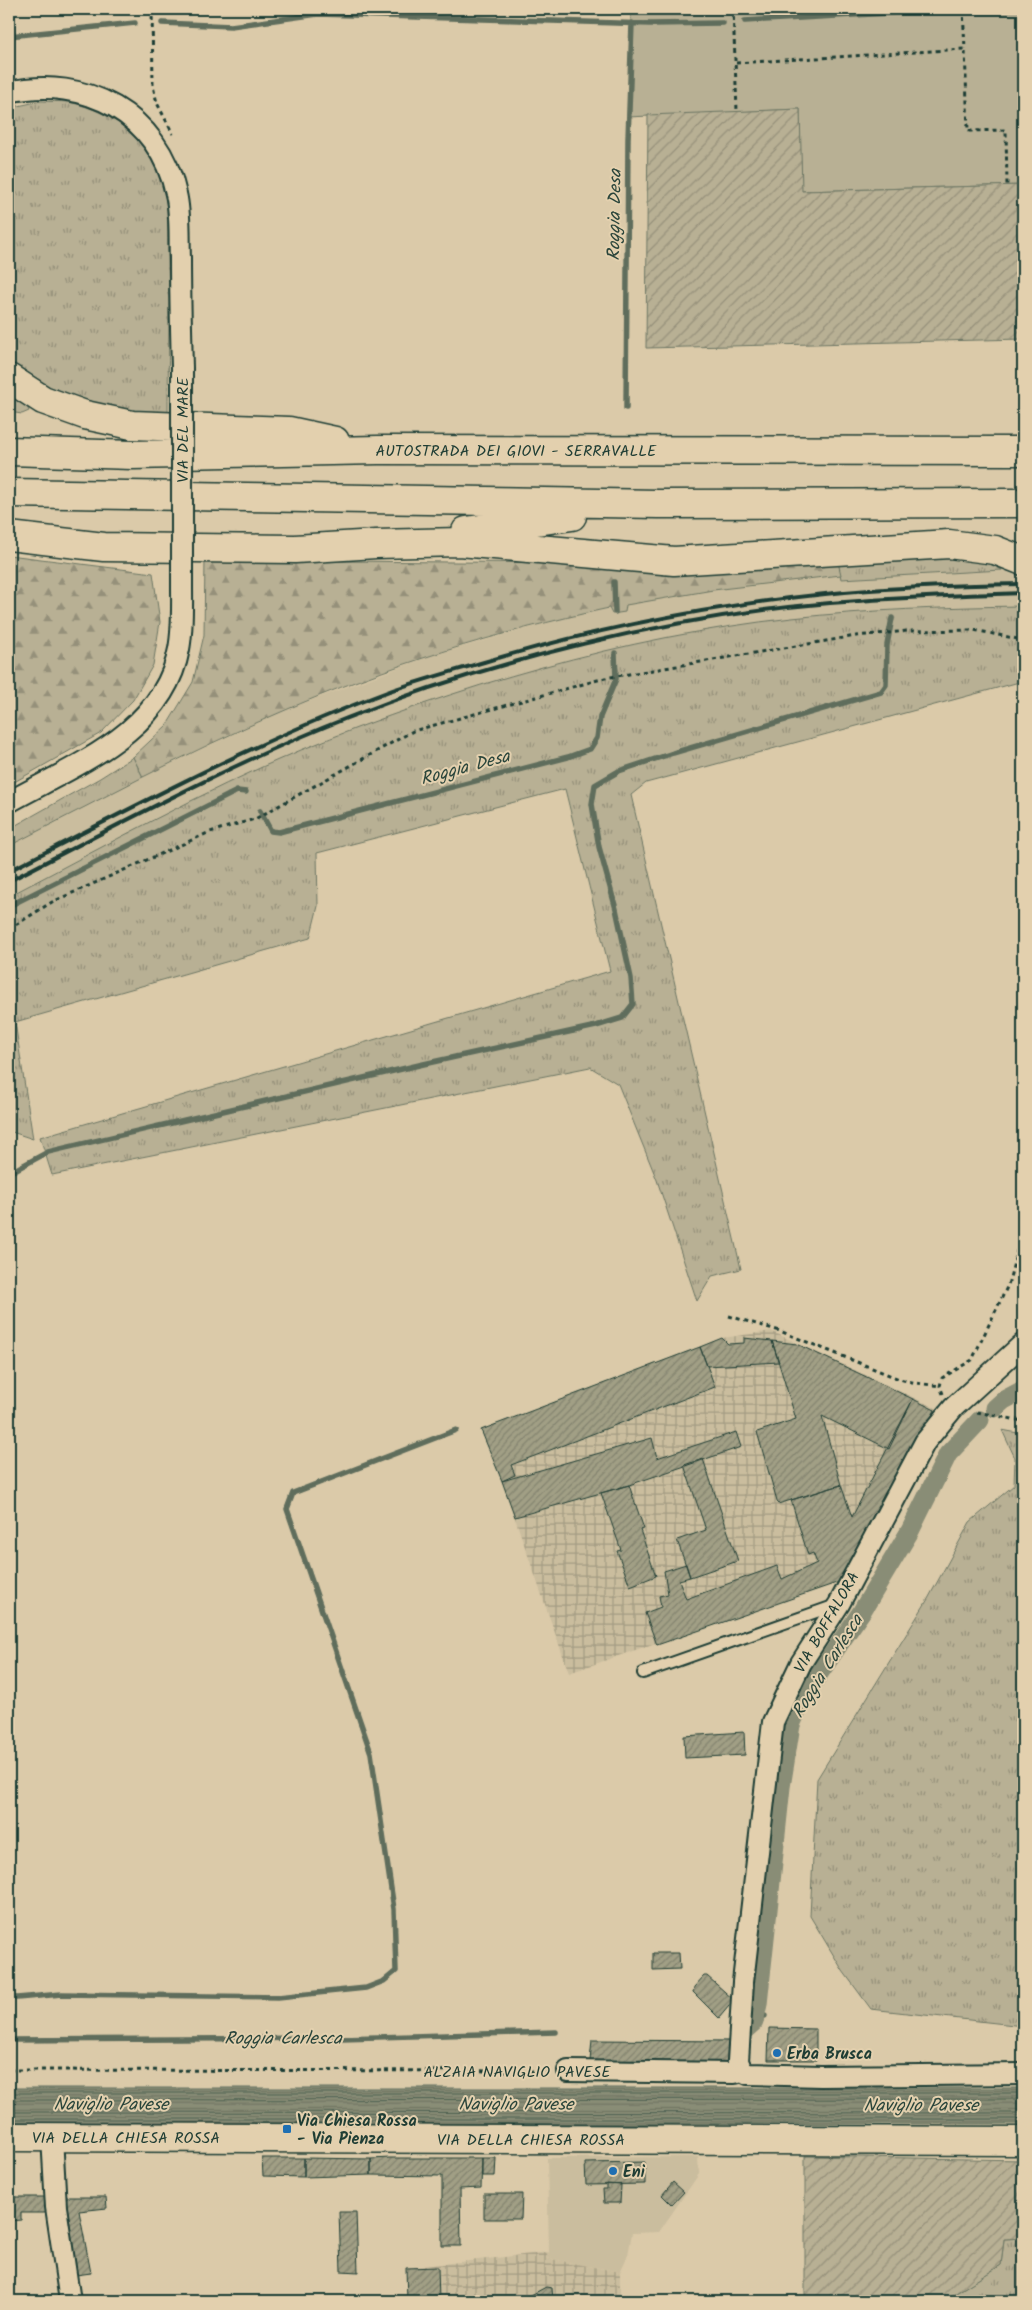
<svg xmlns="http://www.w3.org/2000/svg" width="1032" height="2310" viewBox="0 0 1032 2310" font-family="Kalam,sans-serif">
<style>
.built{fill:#cabd9e}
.industrial{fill:url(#industrial-grid)}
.grass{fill:url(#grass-tufts);stroke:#6c7664}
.forest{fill:url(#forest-firs);stroke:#6c7664}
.park{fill:#b8b094;stroke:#6c7664}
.garden{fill:url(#garden-furrows);stroke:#6c7664}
.water{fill:url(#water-rules);stroke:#5f6d5c}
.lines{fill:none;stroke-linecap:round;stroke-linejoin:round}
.shore{stroke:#495d4e;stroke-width:1}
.stream{stroke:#5f6d5c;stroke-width:5.5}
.canal{stroke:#898d76;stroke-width:19}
.building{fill:url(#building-hatch);stroke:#1f3d34}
.service-casing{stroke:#1f3d34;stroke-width:14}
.minor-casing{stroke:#1f3d34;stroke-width:24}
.primary-casing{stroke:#1f3d34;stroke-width:31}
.motorway-casing{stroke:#1f3d34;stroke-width:31}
.path{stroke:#1f3d34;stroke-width:3;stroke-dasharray:4 4;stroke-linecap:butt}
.service{stroke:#e3d0ae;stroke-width:10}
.minor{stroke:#e3d0ae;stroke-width:20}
.primary{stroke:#e3d0ae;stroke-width:28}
.motorway{stroke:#e3d0ae;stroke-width:28}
.rail{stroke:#1f3d34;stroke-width:4}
.minor-bridge-casing{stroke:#1f3d34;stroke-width:24;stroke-linecap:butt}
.minor-bridge{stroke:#e3d0ae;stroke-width:20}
.poi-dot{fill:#1f6fb2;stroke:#e3d0ae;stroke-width:2}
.labels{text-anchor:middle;stroke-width:4;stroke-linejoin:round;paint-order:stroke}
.street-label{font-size:16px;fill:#1f3d34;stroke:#e3d0ae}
.poi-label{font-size:16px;font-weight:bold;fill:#1f3d34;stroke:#e3d0ae;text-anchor:start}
.water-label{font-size:18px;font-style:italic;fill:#2a453b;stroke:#e3d0ae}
</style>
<defs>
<pattern id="industrial-grid" width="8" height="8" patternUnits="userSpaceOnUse" patternTransform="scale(1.25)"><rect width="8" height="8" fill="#cabd9e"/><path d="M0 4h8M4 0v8" fill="none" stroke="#a39b82"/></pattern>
<pattern id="grass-tufts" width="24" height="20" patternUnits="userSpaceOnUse" patternTransform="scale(1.25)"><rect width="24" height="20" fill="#b8b094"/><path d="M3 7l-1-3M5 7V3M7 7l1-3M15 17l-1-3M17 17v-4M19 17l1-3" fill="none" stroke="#95907a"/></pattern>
<pattern id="forest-firs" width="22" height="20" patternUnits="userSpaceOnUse" patternTransform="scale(1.25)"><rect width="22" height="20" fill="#b8b094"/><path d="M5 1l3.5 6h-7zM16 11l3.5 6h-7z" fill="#95907a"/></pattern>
<pattern id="garden-furrows" width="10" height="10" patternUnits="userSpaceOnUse" patternTransform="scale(1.25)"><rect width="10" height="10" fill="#b8b094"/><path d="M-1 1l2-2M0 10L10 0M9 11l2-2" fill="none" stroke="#95907a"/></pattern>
<pattern id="water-rules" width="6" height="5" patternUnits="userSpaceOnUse" patternTransform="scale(1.25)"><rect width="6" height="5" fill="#898d76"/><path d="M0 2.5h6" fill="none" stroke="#6f7462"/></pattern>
<pattern id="building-hatch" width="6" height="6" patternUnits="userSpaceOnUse" patternTransform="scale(1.25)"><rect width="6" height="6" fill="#a19f85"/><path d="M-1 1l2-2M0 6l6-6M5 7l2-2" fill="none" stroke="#83836e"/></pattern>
</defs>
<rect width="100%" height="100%" fill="#dbcaa9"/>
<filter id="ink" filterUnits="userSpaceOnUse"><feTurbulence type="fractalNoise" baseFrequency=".02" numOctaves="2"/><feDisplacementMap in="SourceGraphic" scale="10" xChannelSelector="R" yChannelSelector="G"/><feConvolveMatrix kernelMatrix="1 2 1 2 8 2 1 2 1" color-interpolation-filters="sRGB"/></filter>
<g filter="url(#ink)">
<path class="built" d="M1002 570 1023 578V606L921 608 789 619 717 629 570 660 443 697 298 752 153 821 9 896V846L143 777 282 711 430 656 560 619 610 608 624 612 626 605 713 590 841 575V579Z
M698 2157 699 2174 659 2232 632 2233 628 2255 620 2272 546 2258 549 2252 547 2158Z"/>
<path class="industrial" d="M771 1331 938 1409 850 1576 569 1673 502 1481 481 1430 722 1338Z
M549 2252 546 2258 620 2272V2301H407L406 2268Z"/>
<path class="grass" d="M41 101C50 102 59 101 68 102 115 111 158 146 165 195 169 217 167 241 168 263 170 315 168 367 168 419L61 397 9 367V108Z
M9 393 26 404 29 411 22 414 9 412Z
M954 556 983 560 1002 570 841 579 838 562Z
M1022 606 1023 681 646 783 631 795 741 1269 712 1276 697 1301 657 1180 618 1084 590 1067 52 1175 40 1137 610 971 565 789 317 853 318 906 310 938 15 1022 33 1139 9 1131V896C105 846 201 792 301 750 458 686 623 637 792 618 868 610 945 607 1022 606Z
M133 757 143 777 9 846V829L100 778Z
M1002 1430 1023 1434V2026L871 2009 843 1971 810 1916 817 1779 928 1599 970 1522 1014 1485 1015 1458Z
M1023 2238V2301H943L1001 2265 1004 2239Z"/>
<path class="forest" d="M9 555 153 573 160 622 153 665 133 700 101 733 9 785Z
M205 560 575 563 712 573 838 562 841 575 713 590 626 605 625 612 612 614 609 608C498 632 386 666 281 712 234 732 189 754 143 777L133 757 167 725 193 682 204 635Z"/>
<path class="park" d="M631 9H1023V185L801 191 800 109 628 117Z"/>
<path class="garden" d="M800 109 802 191 1023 185V339L646 348 648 115Z
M805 2156 1023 2160V2238L1004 2239 1001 2265 943 2301H805Z"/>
<path class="water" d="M9 2088H1023V2124L9 2123Z"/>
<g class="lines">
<path class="shore" d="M9 2093H1023
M9 2100 1023 2099
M9 2112 1023 2113
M9 2119H1023"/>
<path class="stream" d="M745 21 944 10
M162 23 231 26 318 14 650 24 723 23
M9 36 135 23
M626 408 628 139 632 23
M614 582 615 612
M260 811 271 831 279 832 568 757 590 749 597 738 600 717 616 679 615 653
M9 906 237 791 246 792
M9 1173 48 1152 419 1065 596 1026 622 1018 633 1004 631 978 616 909 599 847 592 804 595 785 619 771 673 753 881 692 886 685 887 645 892 618
M9 1997 17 1998 62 1994 278 1997 366 1988 384 1981 396 1971 394 1909 371 1753 287 1509 293 1493 456 1430
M756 2015 765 2016
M9 2040 342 2038 556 2032"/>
<path class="canal" d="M995 1408 1004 1400 1023 1390
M745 2030 754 2022 758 2004 781 1787 791 1725 803 1697 862 1611 910 1531 948 1454 980 1420"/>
</g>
<path class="building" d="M722 1338 728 1344 744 1343V1338L772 1341 779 1362 707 1366 700 1347Z
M772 1341 797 1344 913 1399 889 1449 822 1416 841 1485 778 1504 757 1432 796 1419Z
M700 1347 715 1387 511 1465 515 1475 502 1481 481 1430Z
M913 1399 935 1410 851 1578 657 1645 645 1613 661 1607 659 1596 668 1594 664 1571 686 1564 690 1577 679 1580 686 1599 777 1566 782 1579 817 1563 813 1553 808 1555 791 1500 841 1485 852 1517Z
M736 1432 741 1447 629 1485 515 1517 502 1481 652 1438 657 1458Z
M703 1459 738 1561 690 1577 677 1540 706 1530 684 1465Z
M629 1485 644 1529 640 1530 656 1576 630 1586 617 1551 621 1550 601 1493Z
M744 1732 745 1755 685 1758 684 1736Z
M653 1953H679L680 1969 653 1970Z
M704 1976H707L734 2000 719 2018 693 1992 694 1987Z
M769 2028 816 2029V2060H768Z
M592 2040 732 2041V2062L590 2061Z
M262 2158H304V2177L263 2176Z
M304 2158 371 2159V2175L304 2177Z
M390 2158H482L481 2188 460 2189 461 2246H442V2176L371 2175V2159Z
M482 2158H496L495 2176H482Z
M645 2162V2184L586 2185 585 2163Z
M673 2182 684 2192 672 2205 662 2195Z
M607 2184 621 2185 620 2203H604L603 2189H607Z
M484 2194H522L521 2219H484Z
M9 2197H45L46 2213H21V2220L9 2221Z
M64 2197H106L107 2208 79 2211 91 2273 76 2275Z
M339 2212H356L358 2272 341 2271Z
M438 2267 439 2301H407L406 2268Z
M546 2287 552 2288 553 2301H531V2295Z"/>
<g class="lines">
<defs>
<path id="service" d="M643 1673 836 1605"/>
<path id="minor" d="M9 92C85 75 159 114 176 194 181 214 179 237 180 258 180 295 181 331 182 368
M9 802C75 765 164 732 179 649 183 628 182 606 182 584
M568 2071 735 2073 742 2071 748 2074 821 2076 1023 2074
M742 2071 738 2061 743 1982 773 1722 801 1663 839 1604 925 1442 954 1407 1023 1344
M52 2137 56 2207 70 2301"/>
<path id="primary" d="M9 2137 1023 2141"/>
<path id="motorway" d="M9 378 43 400 85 415 132 425 289 431 335 441
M9 451 132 455 378 450 1023 451
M9 493 658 504 1023 503
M466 531 572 516
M9 536 104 547 295 549 376 544 460 542 674 561 949 544 995 550 1023 561"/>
</defs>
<use href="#service" class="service-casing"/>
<use href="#minor" class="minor-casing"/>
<use href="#primary" class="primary-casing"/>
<use href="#motorway" class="motorway-casing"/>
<path class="path" d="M152 9 153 86 157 103 173 134
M733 9 737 111
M963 9 965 49
M736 63 965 49 968 131 1006 130 1007 186
M9 929 52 902 210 832 255 819 413 731 605 678 856 636 908 631 974 630 1023 640
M729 1316 780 1331 899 1379 916 1383 940 1386
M943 1394 940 1386 942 1378 972 1360 1008 1285 1023 1229
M977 1412 1023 1421
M9 2070 550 2071"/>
<use href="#service" class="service"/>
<use href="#minor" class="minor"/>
<use href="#primary" class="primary"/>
<use href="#motorway" class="motorway"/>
<path class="rail" d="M9 871C133 807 256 741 387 692 418 681 451 672 484 662 595 629 710 606 825 594 891 587 957 585 1023 584
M9 881C120 824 230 764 347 718 494 660 672 616 830 603 895 598 959 595 1023 593"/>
<defs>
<path id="minor-bridge" d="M182 368V584"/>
</defs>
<use href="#minor-bridge" class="minor-bridge-casing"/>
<use href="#minor-bridge" class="minor-bridge"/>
</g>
</g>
<g class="poi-dot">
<circle cx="777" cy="2053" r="5"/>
<rect x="282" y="2124" width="10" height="10" rx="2.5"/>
<circle cx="613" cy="2171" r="5"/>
</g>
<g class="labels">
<g class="street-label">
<text transform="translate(182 430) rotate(-90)" y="6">VIA DEL MARE</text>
<text x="516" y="456">AUTOSTRADA DEI GIOVI - SERRAVALLE</text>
<text transform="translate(826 1622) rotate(-60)" y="6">VIA BOFFALORA</text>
<text x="517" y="2077">ALZAIA NAVIGLIO PAVESE</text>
<text x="126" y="2143">VIA DELLA CHIESA ROSSA</text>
<text x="531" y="2145">VIA DELLA CHIESA ROSSA</text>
</g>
<g class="poi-label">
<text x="787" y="2059">Erba Brusca</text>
<text x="297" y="2126">Via Chiesa Rossa<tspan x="297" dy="18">- Via Pienza</tspan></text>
<text x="623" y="2177">Eni</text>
</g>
<g class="water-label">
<text transform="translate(614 215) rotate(-89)" y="6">Roggia Desa</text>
<text transform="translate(465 767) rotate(-15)" y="6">Roggia Desa</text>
<text transform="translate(827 1666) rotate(-58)" y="6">Roggia Carlesca</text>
<text x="283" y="2044">Roggia Carlesca</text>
<text x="111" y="2110">Naviglio Pavese</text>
<text x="516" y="2110">Naviglio Pavese</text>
<text x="921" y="2111">Naviglio Pavese</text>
</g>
</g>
<rect width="1032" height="2310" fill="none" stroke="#e3d0ae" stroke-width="30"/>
<rect x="15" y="15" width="1002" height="2280" fill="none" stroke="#1f3d34" stroke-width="2" filter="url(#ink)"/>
</svg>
